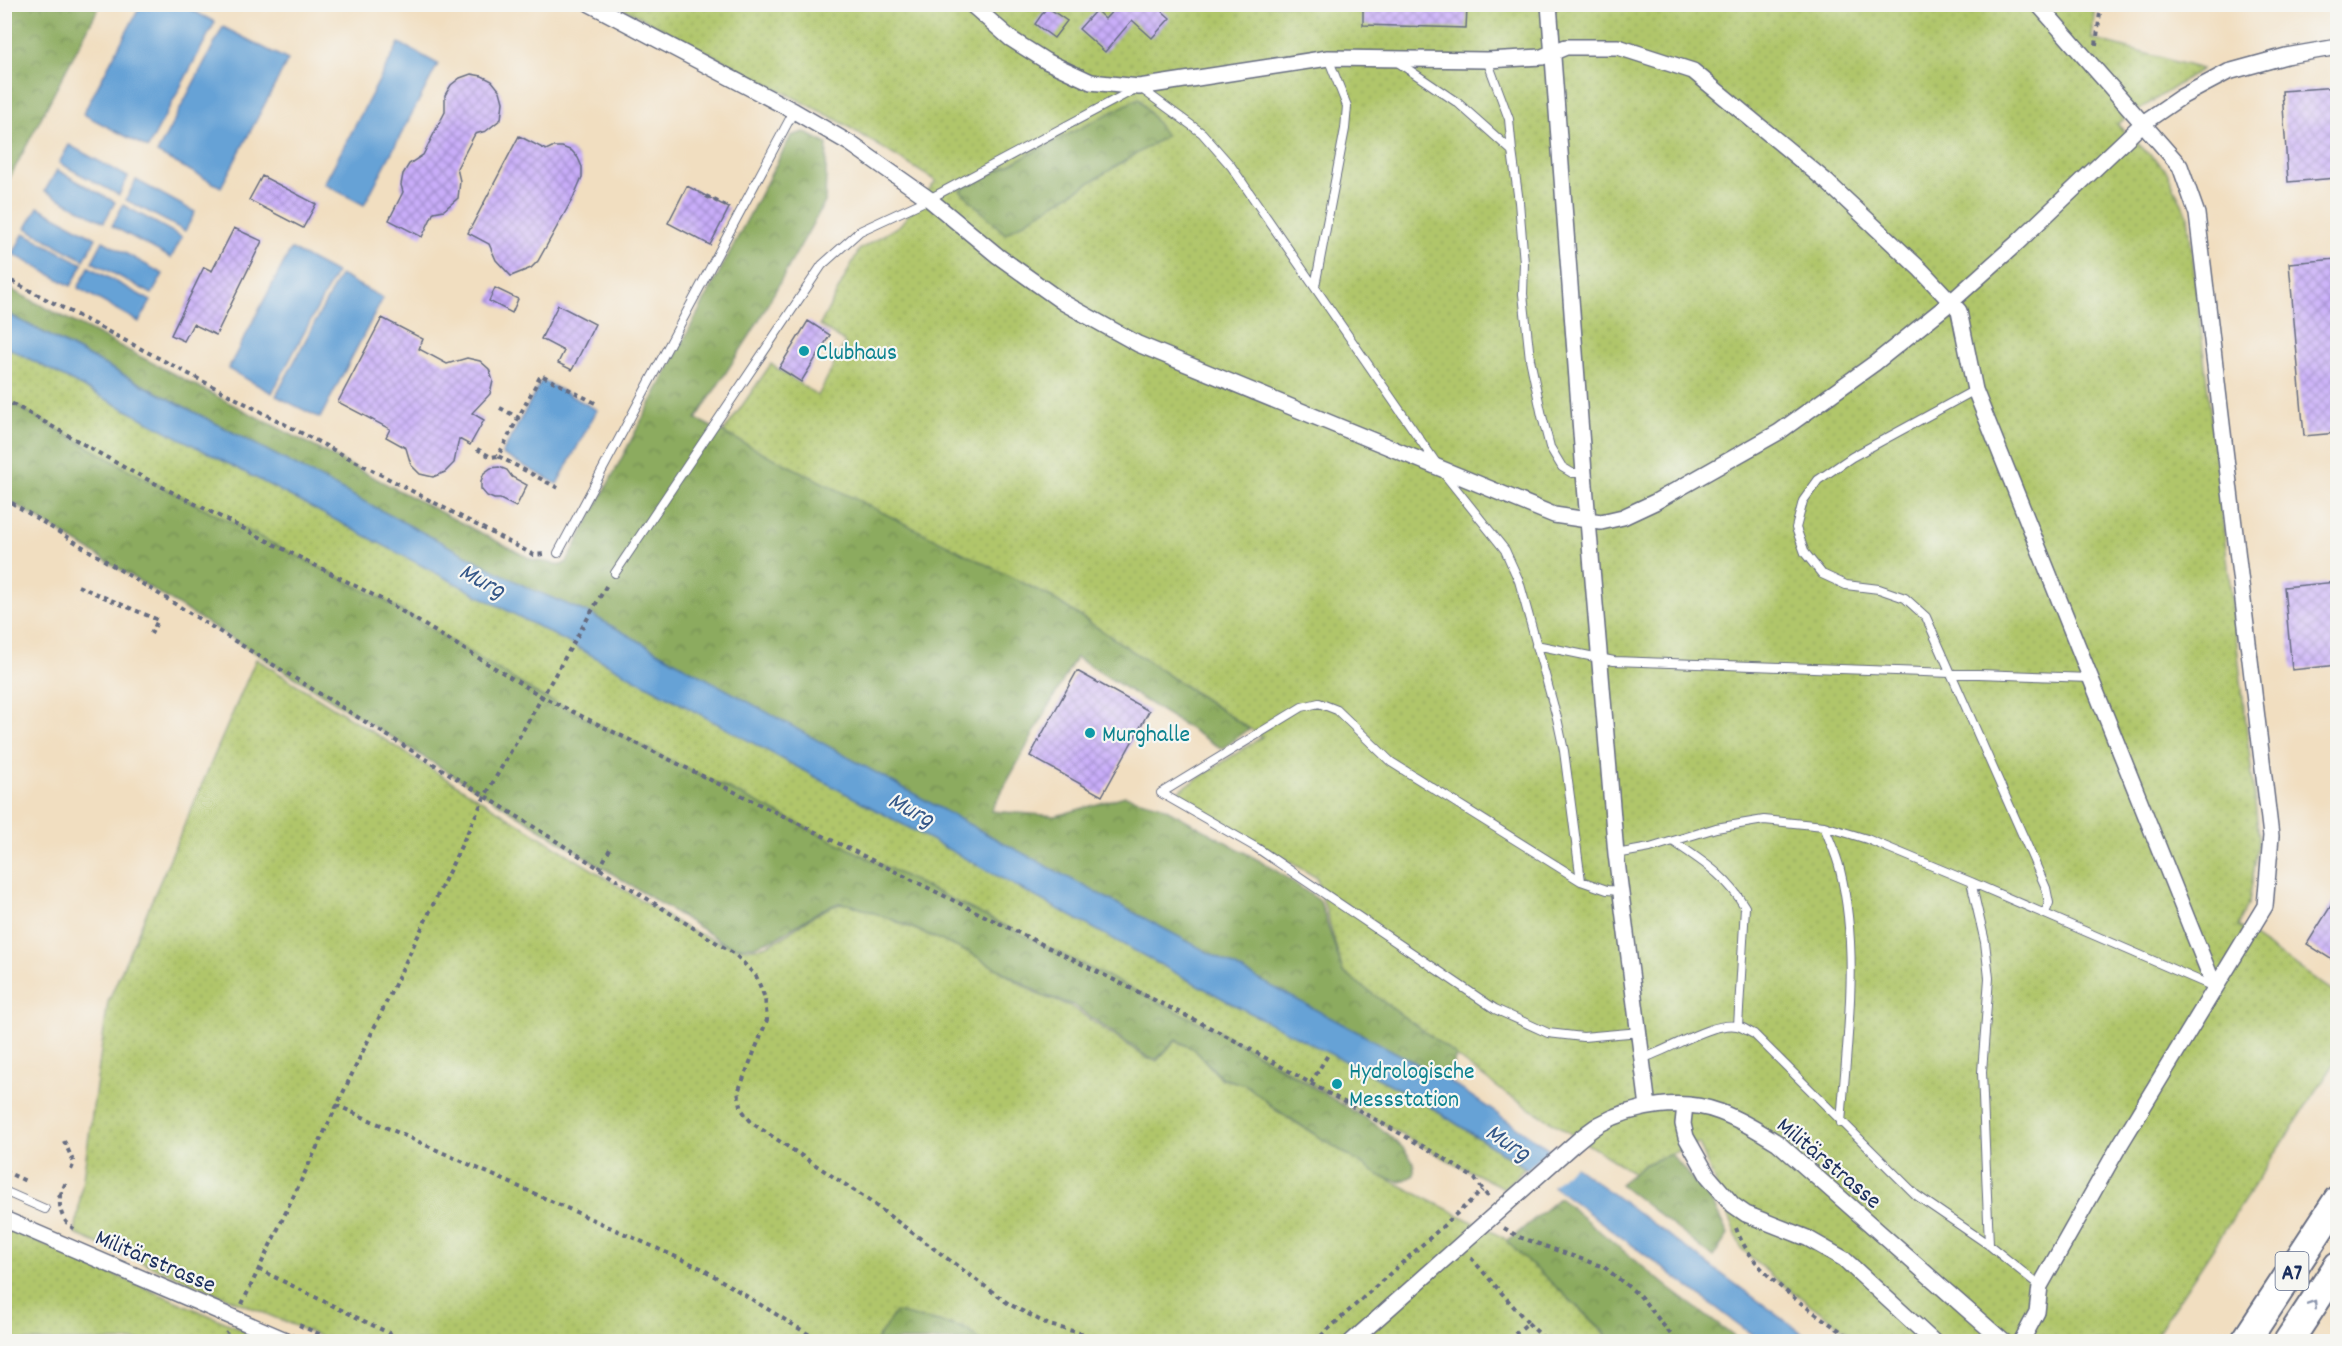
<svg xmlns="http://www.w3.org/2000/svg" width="2342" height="1346" viewBox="0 0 2342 1346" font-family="Dekko,sans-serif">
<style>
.grass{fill:url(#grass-dots);stroke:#667a64;stroke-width:1.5}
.forest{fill:url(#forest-crowns);stroke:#546d5e;stroke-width:1.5}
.water{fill:#66a2d6;stroke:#40689a;stroke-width:1.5}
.pier{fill:#f1dec0}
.building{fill:url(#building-cross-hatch)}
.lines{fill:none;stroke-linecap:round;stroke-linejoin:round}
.lane-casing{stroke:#666c80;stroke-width:10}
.street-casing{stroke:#666c80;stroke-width:18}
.highway-casing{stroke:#666c80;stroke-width:32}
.path{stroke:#666c80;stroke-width:4;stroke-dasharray:4.5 4.5;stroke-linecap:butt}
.lane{stroke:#fff;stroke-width:8}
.street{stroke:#fff;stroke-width:15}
.highway{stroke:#fff;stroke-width:28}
.oneway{stroke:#8d97ae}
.culture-dot{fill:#0f9aa8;stroke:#f6f6f2;stroke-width:2}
.labels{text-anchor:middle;stroke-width:4.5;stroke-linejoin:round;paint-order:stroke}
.shield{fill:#f6f6f2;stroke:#5d6b8a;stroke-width:1.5}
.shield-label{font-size:22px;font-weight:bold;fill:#1b2f5e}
.culture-label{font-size:24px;fill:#0d838f;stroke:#f6f6f2;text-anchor:start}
.street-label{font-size:24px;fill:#1b2f5e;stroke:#f6f6f2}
.water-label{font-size:26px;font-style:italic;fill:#355788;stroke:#f6f6f2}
</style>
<defs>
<pattern id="grass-dots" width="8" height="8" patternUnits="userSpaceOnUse" patternTransform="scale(1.5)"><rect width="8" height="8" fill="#b0c66b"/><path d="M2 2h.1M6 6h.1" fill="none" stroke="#97aa5f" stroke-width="1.8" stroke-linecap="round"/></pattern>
<pattern id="forest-crowns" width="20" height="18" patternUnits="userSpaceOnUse" patternTransform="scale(1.5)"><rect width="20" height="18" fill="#8cab5f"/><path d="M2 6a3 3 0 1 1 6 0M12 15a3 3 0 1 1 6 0" fill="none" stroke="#728c52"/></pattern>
<pattern id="building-cross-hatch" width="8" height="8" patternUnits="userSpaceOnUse" patternTransform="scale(1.5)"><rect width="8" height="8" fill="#c9adf9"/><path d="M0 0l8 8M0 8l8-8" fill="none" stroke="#a28dcd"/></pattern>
</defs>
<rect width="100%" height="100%" fill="#f6f6f2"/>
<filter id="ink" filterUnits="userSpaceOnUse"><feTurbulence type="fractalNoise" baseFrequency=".0167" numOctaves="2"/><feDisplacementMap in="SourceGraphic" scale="12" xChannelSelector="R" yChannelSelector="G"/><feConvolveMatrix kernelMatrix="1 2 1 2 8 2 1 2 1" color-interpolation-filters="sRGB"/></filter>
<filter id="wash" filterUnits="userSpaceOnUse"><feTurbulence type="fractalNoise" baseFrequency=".008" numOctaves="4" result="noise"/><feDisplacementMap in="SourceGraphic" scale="24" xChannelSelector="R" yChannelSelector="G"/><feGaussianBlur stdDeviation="1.35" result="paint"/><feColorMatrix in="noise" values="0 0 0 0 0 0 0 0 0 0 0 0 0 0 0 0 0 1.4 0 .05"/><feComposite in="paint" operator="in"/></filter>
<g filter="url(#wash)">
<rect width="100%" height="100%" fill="#f1dec0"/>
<path class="grass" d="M2095 4 2092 39 2202 69 2117 124 2166 170 2188 217 2259 838 2249 902 2238 926 2337 994 2338 1058 2152 1341H1860L1773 1277 1741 1248 1699 1143 1643 1165 1634 1173 1505 1093 1343 972 1317 878 1175 793 1262 737 1051 597 723 433 771 364 818 396 845 343 820 325 859 250 900 225 936 181 839 121 617 5Z
M5 346 571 644 1231 1003 1413 1096 1525 1168 1504 1188 1442 1157 1223 1034 541 696 385 601 127 469 5 399Z
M256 659 687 929C707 936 732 951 755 948 790 943 812 904 852 903L971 953 1039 995 1070 1006 1148 1059 1157 1061 1175 1041 1194 1049 1221 1079 1247 1084 1275 1110 1380 1175 1506 1239 1605 1334 1608 1341 981 1342 964 1328 896 1312 876 1341H331L75 1234 108 1002Z
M5 1228 269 1341H5Z"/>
<path class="forest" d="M5 4 100 5 5 187 4 5Z
M1139 98 1166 136 1005 234 960 190Z
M804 132 827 144 825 202 752 332 696 419 1051 597 1249 729 1222 749 1076 657 991 811 1056 816 1125 796 1159 805 1269 866 1320 901 1343 972 1456 1055 1449 1081 979 830 590 614 528 588 5 312 4 286 533 560 562 565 567 562 791 136Z
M4 399 127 469 385 601 541 696 1223 1034 1377 1125 1403 1148 1414 1163V1175L1401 1182 1380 1176 1277 1110 1246 1085 1222 1078 1194 1049 1176 1040 1157 1059 1149 1058 1073 1005 1043 995 972 954 899 922 852 905 839 903 821 910 775 939 754 946 737 947 726 944 5 498Z
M1671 1154 1713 1204 1728 1235 1713 1257 1620 1184 1644 1165Z
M1559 1198 1670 1289 1740 1341H1608L1605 1332 1507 1242Z
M895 1312 964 1328 981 1341H876Z"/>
<path class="water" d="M141 5H182L215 22 148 148 83 114Z
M223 27 288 60 221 187 157 153Z
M399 43 438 64 364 205 324 184Z
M69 145 128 177 119 195 59 163Z
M57 170 115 202 104 222 45 191Z
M136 180 195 212 185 231 126 200Z
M123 205 182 237 171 258 112 226Z
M38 207 96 238 84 260 26 228Z
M24 233 83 264 71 286 13 254Z
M103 241 163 274 152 294 92 262Z
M291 249 336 273 272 393 228 369Z
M89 267 151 301 139 322 78 288Z
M340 275 383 298 320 418 276 396Z
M4 312 528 588 590 614 979 830 1449 1081 1581 1171 1813 1341H1761L1542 1178 1413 1096 1231 1003 571 644 5 346Z
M542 380 597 410 557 484 502 454Z"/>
<path class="pier" d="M1552 1147 1576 1164 1550 1188 1525 1171Z"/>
<g id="blocks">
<path class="building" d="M1116 4H1154L1170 18 1152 38 1132 20 1105 52 1079 29 1096 10 1105 19 1117 6Z
M1047 7 1067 21 1054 38 1035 24Z
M1363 7 1467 9 1466 28 1363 25Z
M471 74 482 76 492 81 500 91 503 102 501 119 486 131 475 134 457 168 460 181 458 198 444 210 434 212 422 237 389 220 403 192 401 185 403 174 409 164 423 155 445 112V95L451 85 460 78Z
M2337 87V178L2288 182 2282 91Z
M519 136 546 150 552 147H562L572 151 578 158 582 167V177L573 198 538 261 531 268 511 276 496 260 489 244 468 233Z
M262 176 316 204 303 228 249 200Z
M687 186 729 208 710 245 668 223Z
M234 228 262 241 216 335 193 324 184 341 171 335 204 267 212 271Z
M2337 259V433L2304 436 2289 263Z
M495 288 518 299 512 313 489 301Z
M558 305 595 324 572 370 558 363 564 351 541 339Z
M382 318 423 339 419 349 447 364 467 358 480 361 489 369 493 381 490 394 472 413 484 420 470 445 459 439 454 463 445 472 433 477 420 474 411 465 406 448 386 437 390 429 338 402Z
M808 321 830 335 801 382 779 368Z
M499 467 507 470 512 477 527 485 516 507 500 499H494L487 496 481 489V481L484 473 491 468Z
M2337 582V665L2292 670 2284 587Z
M1077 671 1149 711 1102 796 1030 756Z
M2337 896V963L2307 944Z"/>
</g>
</g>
<g filter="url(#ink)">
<use href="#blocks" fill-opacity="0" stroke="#666c80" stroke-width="1.5"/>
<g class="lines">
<defs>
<path id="lane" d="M1487 60 1509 119 1512 151
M1396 61 1458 103 1512 151 1519 202 1524 263 1523 294 1530 359 1542 416 1550 447 1562 467 1572 473H1584
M1315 286 1345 129 1347 106 1328 58
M1975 390 1852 457 1818 480 1803 501 1796 528 1805 553 1822 574 1846 585 1879 589 1905 598 1926 617 2046 888 2049 903 2045 913
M558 553 794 111
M615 573 822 265 860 231 929 199 1139 87 1202 133 1231 166 1441 470 1505 550 1519 581 1557 718 1564 751 1581 881 1607 890 1620 891
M1536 645 1614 661 2090 678
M1824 826C1829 840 1837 855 1840 870 1860 951 1847 1040 1841 1123
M1674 842C1703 862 1727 876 1745 907L1738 1026
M1616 854 1650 848 1716 828 1764 820 1824 826 1867 839 1971 882 2214 987
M1581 881 1391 762 1337 710 1319 703 1302 707 1161 793 1257 848 1495 1009 1548 1033 1583 1037 1640 1032
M1971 882 1985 942 1989 978 1982 1072 1989 1245
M1643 1058C1670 1050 1710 1022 1737 1026 1743 1027 1749 1032 1754 1034L1916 1195 1989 1245 2040 1286
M4 1191 45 1209"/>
<path id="street" d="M590 4 794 111 851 144 929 199 998 256 1064 303 1138 344 1554 515 1601 522 1623 517 1655 502 1779 432 1875 363 1951 302 2017 243 2143 123 2181 97 2228 72 2286 56 2338 47
M971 4 1011 39 1046 61 1091 82 1139 87 1328 58 1487 60 1542 57 1566 47H1618L1693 71 1827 182 1921 270 1951 302 1959 311 1975 390 2215 988
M1549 4 1584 473 1616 854 1648 1107
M1685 1105 1683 1124 1686 1137 1708 1176 1733 1205 1746 1214 1807 1238 1844 1259 1934 1342
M4 1219 290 1342
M1351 1342 1574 1144C1582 1137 1590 1130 1600 1124 1634 1105 1683 1098 1720 1112 1741 1120 1759 1131 1778 1143L2004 1342
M2021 1342 2037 1312 2040 1286 2118 1148 2265 906 2271 836 2197 214 2180 166 2038 4"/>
<path id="highway" d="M2245 1342 2338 1200
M2288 1342 2338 1266"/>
</defs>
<use href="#lane" class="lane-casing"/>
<use href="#street" class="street-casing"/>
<use href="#highway" class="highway-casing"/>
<path class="path" d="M2096 45 2101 4
M706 196 728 207
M4 277 534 555 545 554
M4 399 127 469 385 601 541 696 1223 1034 1442 1157 1475 1179 1489 1198
M500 408 519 418
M477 449 491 457 498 456
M558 488 498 456 541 375 599 405
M4 498 485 796 736 955 756 976 765 998 767 1020 738 1092 742 1110 752 1123 864 1197 1009 1304 1049 1325 1116 1342
M78 586 158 620 151 634
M599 869 610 849
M1311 1083 1329 1053
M336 1105 701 1268 821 1342
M64 1141 74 1163 70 1172
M4 1171 28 1182
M58 1195 60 1196C59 1211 62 1220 74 1229
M60 1196 66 1182
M1504 1228 1519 1237 1604 1267 1640 1296 1677 1342
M1736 1228C1753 1277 1815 1312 1856 1342
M1471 1258 1528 1323 1505 1342
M258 1269 407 1342
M242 1304 485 796 608 583
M1528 1323 1548 1342
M299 1325 337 1342
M223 1342 227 1332
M1314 1342 1483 1190"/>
<use href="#lane" class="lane"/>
<use href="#street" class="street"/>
<use href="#highway" class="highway"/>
</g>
<defs><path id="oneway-chevron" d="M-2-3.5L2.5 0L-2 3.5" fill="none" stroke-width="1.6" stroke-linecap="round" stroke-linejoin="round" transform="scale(1.5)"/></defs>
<use class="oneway" href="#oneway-chevron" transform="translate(2313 1304) rotate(-57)"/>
</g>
<g class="culture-dot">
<circle cx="804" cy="351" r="6"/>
<circle cx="1090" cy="733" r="6"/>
<circle cx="1337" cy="1084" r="6"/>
</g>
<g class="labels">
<rect class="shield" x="2275.5" y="1252" width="33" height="38" rx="4.5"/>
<g class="shield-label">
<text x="2292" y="1279">A7</text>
</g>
<g class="culture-label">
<text x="816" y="359">Clubhaus</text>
<text x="1102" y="741">Murghalle</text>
<text x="1349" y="1078">Hydrologische<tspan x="1349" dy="28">Messstation</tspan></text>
</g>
<g class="street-label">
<text transform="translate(1830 1162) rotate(40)" y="8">Militärstrasse</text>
<text transform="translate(156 1260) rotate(23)" y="8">Militärstrasse</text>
</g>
<g class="water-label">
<text transform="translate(483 579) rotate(28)" y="9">Murg</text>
<text transform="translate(912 808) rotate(28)" y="9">Murg</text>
<text transform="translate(1509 1141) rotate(33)" y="9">Murg</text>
</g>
</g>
<rect width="2342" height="1346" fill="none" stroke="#f6f6f2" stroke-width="24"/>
</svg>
